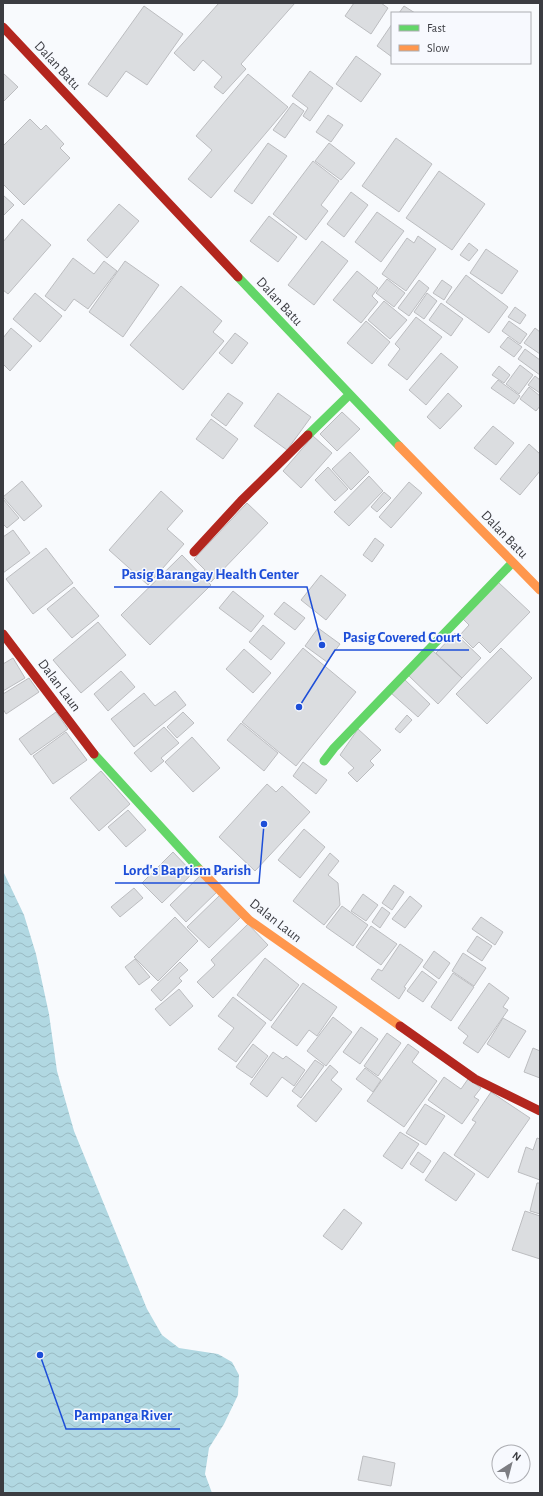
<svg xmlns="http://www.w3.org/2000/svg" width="543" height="1496" viewBox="0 0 543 1496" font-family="'Alegreya Sans',sans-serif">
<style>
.water{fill:url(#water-waves)}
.building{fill:#dbdde0;stroke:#bcbdc0}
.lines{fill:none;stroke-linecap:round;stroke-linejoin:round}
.fast{stroke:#63d668;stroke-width:9}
.slow{stroke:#ff974d;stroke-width:9}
.jam{stroke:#b3261e;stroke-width:9}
.labels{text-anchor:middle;stroke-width:3;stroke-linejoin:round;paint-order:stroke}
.street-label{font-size:14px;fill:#3b3c41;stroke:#f7f9fe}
.leader{fill:none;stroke:#1d4ed8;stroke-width:1.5}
.callout-dot{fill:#1d4ed8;stroke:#f7f9fe;stroke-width:1.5}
.callout-label{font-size:15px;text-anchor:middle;font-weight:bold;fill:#1d4ed8;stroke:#f7f9fe;stroke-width:3;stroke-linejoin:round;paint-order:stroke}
</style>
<defs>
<pattern id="water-waves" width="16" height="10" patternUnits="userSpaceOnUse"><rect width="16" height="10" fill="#b1d8e2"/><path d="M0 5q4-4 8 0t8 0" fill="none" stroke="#99bac3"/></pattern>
</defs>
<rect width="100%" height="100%" fill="#f8fafd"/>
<path class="water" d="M3 871 24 915 36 954 49 1014 57 1071 74 1131 147 1309 162 1335 179 1348 218 1354 232 1362 239 1375 238 1395 224 1424 209 1448 205 1474 212 1493H3Z"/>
<path class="building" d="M219 3H295L241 64 246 69 223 94 214 87 222 77 203 60 194 71 174 53Z
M354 3H381L388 8 371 34 345 16Z
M144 6 183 34 147 85 126 71 107 97 88 84Z
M404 6 415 13H399Z
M392 24V57L377 46Z
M356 56 381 74 361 102 336 84Z
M310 71 333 88 310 121 303 116 308 108 292 96Z
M3 73 18 87 3 102Z
M248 74 288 107 211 198 188 179 212 150 196 136Z
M293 103 304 111 285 138 273 130Z
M328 115 343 125 331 142 316 132Z
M30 119 41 130 46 125 64 144 60 148 70 158 24 205 3 184V146Z
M396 138 432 164 399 212 362 186Z
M268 143 287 156 252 204 234 191Z
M329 143 355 163 341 180 315 161Z
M313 161 339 181 321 205 328 211 306 240 273 214Z
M439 171 485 204 452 250 406 218Z
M351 192 368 205 344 237 327 224Z
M3 195 14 205 3 216Z
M119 204 139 221 107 258 87 240Z
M377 212 404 231 381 262 355 242Z
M269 216 297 237 278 262 250 241Z
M22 219 51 245 8 294 3 290V242Z
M418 236 436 249 406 291 382 274 407 238 414 243Z
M322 241 348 261 314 305 288 285Z
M469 243 478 250 469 261 460 255Z
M486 249 518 271 502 294 470 273Z
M73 258 94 274 104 261 117 271 88 309 74 299 65 311 45 296Z
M125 261 159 285 123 337 89 312Z
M357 271 378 288 372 296 378 302 361 323 333 300Z
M466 275 508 307 489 333 446 302Z
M387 279 405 293 394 307 376 293Z
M419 280 429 288 409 316 398 308Z
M442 280 452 287 444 300 433 293Z
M181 286 222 321 213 332 224 341 183 390 130 345Z
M35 293 62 316 40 342 13 319Z
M427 293 437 301 424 319 414 312Z
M384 301 407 320 390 339 368 320Z
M441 303 463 319 451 336 429 320Z
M515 307 526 315 520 324 508 317Z
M416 317 442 337 407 380 388 365 400 349 395 344Z
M366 321 390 342 372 364 347 343Z
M509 321 527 334 520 344 502 331Z
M11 328 32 346 10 371 3 364V338Z
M535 328 540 332V354L524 343Z
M235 333 248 343 232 364 219 353Z
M508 337 522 347 514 357 500 347Z
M525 349 540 360V375L518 359Z
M441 353 458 367 426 405 409 390Z
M520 365 533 375 519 394 506 384Z
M499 366 510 375 504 383 492 375Z
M535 376 540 380V393L528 385Z
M498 380 520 396 514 404 491 388Z
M529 387 540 396V406L536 411 520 399Z
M228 393 243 403 226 426 211 415Z
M278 393 311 417 287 450 254 426Z
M448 393 462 406 440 429 427 417Z
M342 412 360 429 337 451 320 434Z
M211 419 238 439 223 459 196 439Z
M493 426 514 443 496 465 474 448Z
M313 436 332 453 301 488 283 471Z
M529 444 540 454V471L520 495 500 479Z
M350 452 369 472 351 490 332 469Z
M328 467 348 489 335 501 315 480Z
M369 476 383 491 349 526 334 512Z
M22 481 42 506 24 521 3 497Z
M409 482 422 493 391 528 379 517Z
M161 491 183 511 167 529 184 544 148 585 109 550Z
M384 492 391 498 377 512 371 507Z
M3 499 19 518 7 528 3 524Z
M247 503 268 523 211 582 202 573 205 570 194 559Z
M13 530 30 553 3 573V537Z
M375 538 384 545 372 562 363 555Z
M46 548 73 583 33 614 6 579Z
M182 555 211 585 150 645 121 615Z
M321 575 346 595 326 620 301 600Z
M498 582 530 612 490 653 479 642 473 648 460 635 469 625 462 618Z
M74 587 99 616 72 638 47 609Z
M233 591 264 616 251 632 219 608Z
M284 602 305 618 295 630 274 614Z
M98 622 126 655 81 693 53 660Z
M263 625 285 643 271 660 249 642Z
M318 628 340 644 327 662 305 646Z
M455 633 481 658 462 678 436 653Z
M303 648 356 692 296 766 242 722Z
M501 648 532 678 487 724 456 694Z
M244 649 271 673 253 693 226 669Z
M432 650 462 678 438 704 408 675Z
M13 658 25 678 3 691V664Z
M121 671 135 687 108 711 94 694Z
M29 678 39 692 6 714 3 709V694Z
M404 679 430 704 418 717 391 693Z
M175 691 186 705 134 747 111 719 144 693 155 706Z
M56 712 68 729 31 755 19 739Z
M183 712 194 723 177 738 167 727Z
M407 715 412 720 400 733 395 729Z
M241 723 278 753 264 771 227 740Z
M164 727 179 743 161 758 164 761 151 772 134 753Z
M358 729 381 750 370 761 374 765 357 782 348 773 354 768 340 755Z
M66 732 87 760 53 784 33 756Z
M192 737 220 768 193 792 165 762Z
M303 762 327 780 316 794 293 776Z
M101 771 130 804 99 831 70 798Z
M267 784 276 792 282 786 310 812 255 871 219 837Z
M128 810 146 830 126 847 108 827Z
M304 829 325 847 300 878 278 860Z
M173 852 193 873 162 903 142 883Z
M330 853 339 861 328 875 338 883 340 905 324 925 293 901Z
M203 873 219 890 186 922 170 905Z
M394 885 404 892 392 910 382 903Z
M134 888 143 898 120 917 111 907Z
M363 894 378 905 366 921 351 911Z
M220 895 241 917 209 948 187 927Z
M410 896 422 906 405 928 392 919Z
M342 906 368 925 353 946 326 927Z
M382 907 390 913 380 928 372 922Z
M175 917 198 941 158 981 134 957Z
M481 917 503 932 495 945 472 929Z
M248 924 268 945 213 998 197 982 215 965 211 960Z
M371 926 397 944 381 965 356 947Z
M477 936 492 946 482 961 467 951Z
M400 944 423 960 404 987 406 988 399 999 371 979 378 969 382 971Z
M434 951 450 963 439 979 423 967Z
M463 953 486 968 474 986 452 971Z
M265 958 299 985 271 1021 237 995Z
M135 959 150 977 139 985 125 967Z
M180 962 188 970 179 978 182 981 161 1001 151 990Z
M422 971 437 982 423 1002 407 991Z
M453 973 474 987 451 1021 431 1007Z
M303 983 337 1007 317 1036 309 1030 297 1046 271 1027Z
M489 983 509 998 503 1007 508 1010 478 1053 463 1043 468 1036 458 1028Z
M179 989 193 1006 170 1026 155 1009Z
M233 997 266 1023 236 1062 218 1049 234 1028 218 1016Z
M333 1017 352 1032 326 1066 307 1051Z
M503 1018 526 1031 509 1058 487 1044Z
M361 1027 378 1039 360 1064 343 1052Z
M387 1033 401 1043 378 1076 364 1066Z
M253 1044 268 1056 252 1078 236 1067Z
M408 1044 419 1052 412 1062 437 1081 404 1127 367 1101Z
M533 1048 540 1051V1078L524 1072Z
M273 1052 283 1059 286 1056 305 1070 294 1086 282 1077 267 1097 250 1084Z
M315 1060 324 1066 301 1098 292 1091Z
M330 1065 338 1072 331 1080 342 1089 316 1122 297 1106Z
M365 1068 381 1080 373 1092 356 1079Z
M444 1077 461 1089 468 1079 481 1088 474 1097 479 1100 462 1124 428 1100Z
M491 1092 530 1118 488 1178 454 1155 476 1122 472 1120Z
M425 1104 445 1116 426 1145 406 1133Z
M400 1132 419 1144 402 1169 383 1156Z
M537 1138 540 1139V1180L518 1172 526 1147 533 1150Z
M418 1152 431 1161 423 1173 410 1164Z
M444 1152 475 1174 456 1201 425 1180Z
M537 1183H540V1214L530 1211Z
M344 1209 362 1223 342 1250 323 1236Z
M525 1211 540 1216V1259L512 1250Z
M363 1456 395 1463 391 1486 358 1480Z"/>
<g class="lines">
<path class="fast" d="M238 277 399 446
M308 435 349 395
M94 754 200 870
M324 761 334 748 512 563"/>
<path class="slow" d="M399 446 540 590
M200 870 249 920 400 1026"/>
<path class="jam" d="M3 27 238 277
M194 552 241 501 308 435
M3 634 94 754
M400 1026 475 1079 540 1111"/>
</g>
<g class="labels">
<g class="street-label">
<text transform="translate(58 65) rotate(47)" y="5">Dalan Batu</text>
<text transform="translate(280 301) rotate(47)" y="5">Dalan Batu</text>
<text transform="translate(505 534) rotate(46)" y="5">Dalan Batu</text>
<text transform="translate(60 685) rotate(53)" y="5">Dalan Laun</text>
<text transform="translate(276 920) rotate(38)" y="5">Dalan Laun</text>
</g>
</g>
<path class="leader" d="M322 645L307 587H114M299 707L335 650H469M264 824L259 883H115M40 1355L66 1429H180"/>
<g class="callout-dot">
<circle cx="322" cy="645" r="4"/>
<circle cx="299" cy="707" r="4"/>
<circle cx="264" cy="824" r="4"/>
<circle cx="40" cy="1355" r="4"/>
</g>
<g class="callout-label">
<text x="210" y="579">Pasig Barangay Health Center</text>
<text x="402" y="642">Pasig Covered Court</text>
<text x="187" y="875">Lord's Baptism Parish</text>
<text x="123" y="1420">Pampanga River</text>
</g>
<rect width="543" height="1496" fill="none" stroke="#3b3c41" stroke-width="8"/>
<rect x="391" y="12" width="140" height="52" fill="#f7f9fe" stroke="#acadb2"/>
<rect x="399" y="25" width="20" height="6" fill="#63d668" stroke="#acadb2"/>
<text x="427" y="32" font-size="12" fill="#3b3c41">Fast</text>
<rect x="399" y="45" width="20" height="6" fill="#ff974d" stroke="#acadb2"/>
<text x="427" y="52" font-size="12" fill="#3b3c41">Slow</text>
<g transform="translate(511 1464) rotate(36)"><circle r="19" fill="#f7f9fe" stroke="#acadb2"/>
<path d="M0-3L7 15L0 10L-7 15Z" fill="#7d7e83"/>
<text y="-6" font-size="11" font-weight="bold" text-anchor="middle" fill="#3b3c41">N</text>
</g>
</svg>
